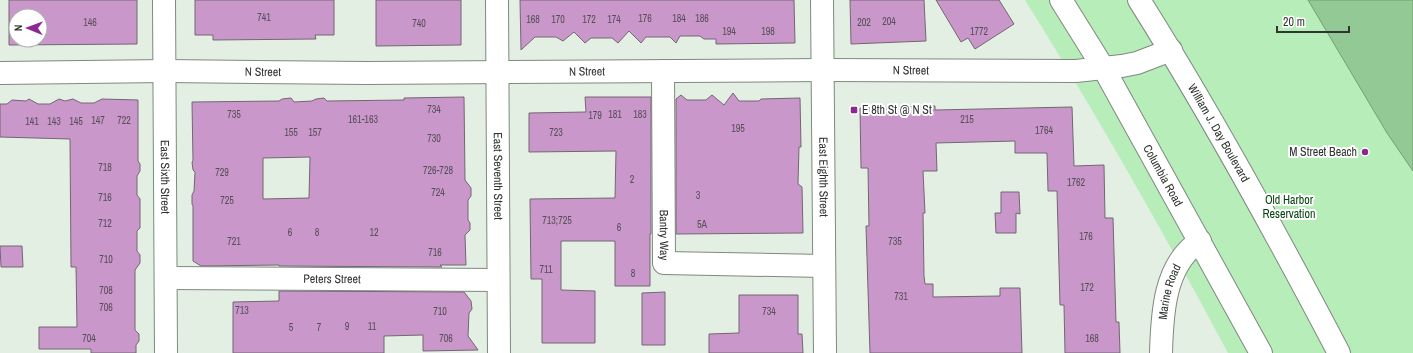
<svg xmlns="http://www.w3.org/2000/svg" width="1413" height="353" viewBox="0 0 1413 353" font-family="'Archivo Narrow',sans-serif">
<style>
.green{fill:#b7edb9}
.water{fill:#92c995;stroke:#759d77}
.building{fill:#ca97cb;stroke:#716771;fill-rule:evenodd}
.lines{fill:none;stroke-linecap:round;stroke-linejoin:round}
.minor-casing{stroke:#7e897f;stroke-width:24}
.major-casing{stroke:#7e897f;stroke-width:24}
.minor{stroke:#fff;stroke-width:22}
.major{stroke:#fff;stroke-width:22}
.poi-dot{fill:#8b2991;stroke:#fff;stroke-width:1.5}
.labels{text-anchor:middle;stroke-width:4;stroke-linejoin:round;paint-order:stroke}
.number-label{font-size:10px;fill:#564e58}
.street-label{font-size:12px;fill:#303531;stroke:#fff}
.poi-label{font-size:12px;fill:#303531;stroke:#fff;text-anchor:start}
.park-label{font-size:12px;fill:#054312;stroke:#fff}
</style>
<rect width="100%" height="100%" fill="#e3efe3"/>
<path class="green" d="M1025 0H1308L1387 133 1413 171V353H1228C1164 233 1097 115 1025 0Z"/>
<path class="water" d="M1308 0H1413V171L1387 133Z"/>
<path class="building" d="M9 0H137V44L9 45ZM16 16H40V40H16Z
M195 0H334V35H315L316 39 213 40V35H195Z
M376 0H461V45L376 46Z
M520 0H794L795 43 716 44V39H704L700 36H680L676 43 670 37H646L641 43 629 31 618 43 612 38H591L585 43 574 32 563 41 556 37H535L521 50Z
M850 0H924L926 41 851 44Z
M936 0H999L1014 24 975 49 968 38 961 42Z
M733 93 739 101H759L761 99 800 98 801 147H799L798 184 802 187 803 233 676 234V99L681 95 687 100H706L712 95 724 105Z
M464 97 465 180 471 188V196L468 200V220L470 223V230L465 235 466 265H440L442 267 279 266V265L201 266 193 261V206L192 204V195L194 191 195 172 193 170 192 162 193 161 192 102 279 101 282 99 291 98 294 102 312 101 316 99 324 98 327 101 404 100V98ZM310 157 309 198 263 199V158Z
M585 97H651V234H650V286H615V241H561V290L595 291V343H542V279H531L530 199 615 198 616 151 529 152V113L586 112Z
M29 99 38 104H50L59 99 65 101 73 99 81 103H94L102 99 138 100V161L140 164V171L137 176V195L140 199V228L137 231V251L140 255V263L135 270V330L139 334V341L136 345V353H91V349H39V327H77L76 267H71L70 139 0 137V104H7L12 100 26 101Z
M935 106V110L1072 107 1074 166 1104 165 1105 218H1113L1116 322H1119L1120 353H1065L1064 305H1060L1057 191H1048L1047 153H1015V141L936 143 937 171H923L925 213H923L924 276 925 284H933V297L1000 296V288H1020L1022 353H870L866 226H869L868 168H861L860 108Z
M1001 192H1019L1020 214 1016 213V233H996L995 213H1001Z
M0 246H22L23 267H1Z
M279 291 464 292 471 301 472 309 469 313 468 336 478 350 423 351V335L384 336V353H233V302L279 301Z
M665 292V345H642V293Z
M739 295H798V334H802L803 353H709V334L739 333Z"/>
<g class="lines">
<defs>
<g id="minor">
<path id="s1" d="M164 0 166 353"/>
<path id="s2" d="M497 0 499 353"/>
<path id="s3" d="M822 0 825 353"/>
<path id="s4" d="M663 71 664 263 824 266"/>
<path id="s5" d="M0 73 165 71 367 73 823 70 1076 71 1122 66 1137 63 1171 50"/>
<path id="s6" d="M166 278 498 280"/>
<path id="s7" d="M1161 353C1162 315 1164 264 1200 241"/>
</g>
<g id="major">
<path id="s8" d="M1061 0 1104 69 1261 353"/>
<path id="s9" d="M1139 0C1211 114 1276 233 1339 353"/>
</g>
</defs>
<use href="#minor" class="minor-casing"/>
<use href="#major" class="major-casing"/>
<use href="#minor" class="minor"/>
<use href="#major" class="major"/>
</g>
<g class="poi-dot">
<rect x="850" y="106" width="8" height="8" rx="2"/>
<circle cx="1365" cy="152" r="4"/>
</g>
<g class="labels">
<g class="number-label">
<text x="264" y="21">741</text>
<text x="645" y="22">176</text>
<text x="679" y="22">184</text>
<text x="702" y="22">186</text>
<text x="533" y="23">168</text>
<text x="558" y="23">170</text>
<text x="589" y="23">172</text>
<text x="614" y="23">174</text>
<text x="889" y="25">204</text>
<text x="90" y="26">146</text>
<text x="864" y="26">202</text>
<text x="419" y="27">740</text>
<text x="729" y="35">194</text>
<text x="768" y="35">198</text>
<text x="979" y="35">1772</text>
<text x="434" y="113">734</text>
<text x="234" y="118">735</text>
<text x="615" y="118">181</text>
<text x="640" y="118">183</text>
<text x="595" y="119">179</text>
<text x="363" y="123">161-163</text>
<text x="967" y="123">215</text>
<text x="98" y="124">147</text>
<text x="124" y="124">722</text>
<text x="32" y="125">141</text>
<text x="54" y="125">143</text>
<text x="76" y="125">145</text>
<text x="738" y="132">195</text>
<text x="1044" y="134">1764</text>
<text x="291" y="136">155</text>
<text x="315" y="136">157</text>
<text x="556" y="136">723</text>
<text x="434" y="142">730</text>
<text x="105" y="171">718</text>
<text x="438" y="174">726-728</text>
<text x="222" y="176">729</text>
<text x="632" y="183">2</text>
<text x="1076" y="186">1762</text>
<text x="438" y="196">724</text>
<text x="698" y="199">3</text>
<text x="105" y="201">716</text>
<text x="227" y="204">725</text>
<text x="557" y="224">713;725</text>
<text x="105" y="227">712</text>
<text x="702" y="228">5A</text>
<text x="619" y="231">6</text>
<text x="290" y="236">6</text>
<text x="317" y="236">8</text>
<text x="374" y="236">12</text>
<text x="1086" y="240">176</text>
<text x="234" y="245">721</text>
<text x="895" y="245">735</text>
<text x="435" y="256">716</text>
<text x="106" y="263">710</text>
<text x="546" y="273">711</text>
<text x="633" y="277">8</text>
<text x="1087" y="291">172</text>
<text x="106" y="294">708</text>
<text x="901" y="300">731</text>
<text x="106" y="311">706</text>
<text x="242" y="314">713</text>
<text x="440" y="315">710</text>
<text x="769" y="315">734</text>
<text x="347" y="330">9</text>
<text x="372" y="330">11</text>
<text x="291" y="331">5</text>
<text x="319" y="331">7</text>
<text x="89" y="342">704</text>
<text x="446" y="342">706</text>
<text x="1092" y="342">168</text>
</g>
<g class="street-label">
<text dy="4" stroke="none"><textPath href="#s5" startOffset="911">N Street</textPath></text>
<text dy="4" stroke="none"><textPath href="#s5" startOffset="587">N Street</textPath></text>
<text dy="4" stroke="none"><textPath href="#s5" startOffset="263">N Street</textPath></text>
<text dy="4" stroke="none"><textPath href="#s9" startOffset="155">William J. Day Boulevard</textPath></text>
<text dy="4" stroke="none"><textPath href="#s8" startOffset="203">Columbia Road</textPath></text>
<text dy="4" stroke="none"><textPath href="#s2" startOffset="176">East Seventh Street</textPath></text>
<text dy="4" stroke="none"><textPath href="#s3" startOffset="177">East Eighth Street</textPath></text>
<text dy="4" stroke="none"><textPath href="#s1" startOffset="177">East Sixth Street</textPath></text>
<text dy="4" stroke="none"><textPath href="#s4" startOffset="164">Bantry Way</textPath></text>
<text dy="4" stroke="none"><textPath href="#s6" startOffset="166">Peters Street</textPath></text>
<text dy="4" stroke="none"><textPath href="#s7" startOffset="62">Marine Road</textPath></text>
</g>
<g class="poi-label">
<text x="862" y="114">E 8th St @ N St</text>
<text x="1357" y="156" text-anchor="end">M Street Beach</text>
</g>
<g class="park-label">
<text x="1289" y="204">Old Harbor<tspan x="1289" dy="14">Reservation</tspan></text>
</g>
</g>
<g transform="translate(28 28) rotate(271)"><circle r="19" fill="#ffffff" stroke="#acaead"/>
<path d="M0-3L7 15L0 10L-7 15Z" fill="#8b2991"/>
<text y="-6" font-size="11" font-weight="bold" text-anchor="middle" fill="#303531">N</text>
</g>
<path d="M1277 26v6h72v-6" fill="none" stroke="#303531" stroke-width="2"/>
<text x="1283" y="26" font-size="12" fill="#303531" stroke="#ffffff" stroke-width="3" paint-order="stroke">20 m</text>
</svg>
